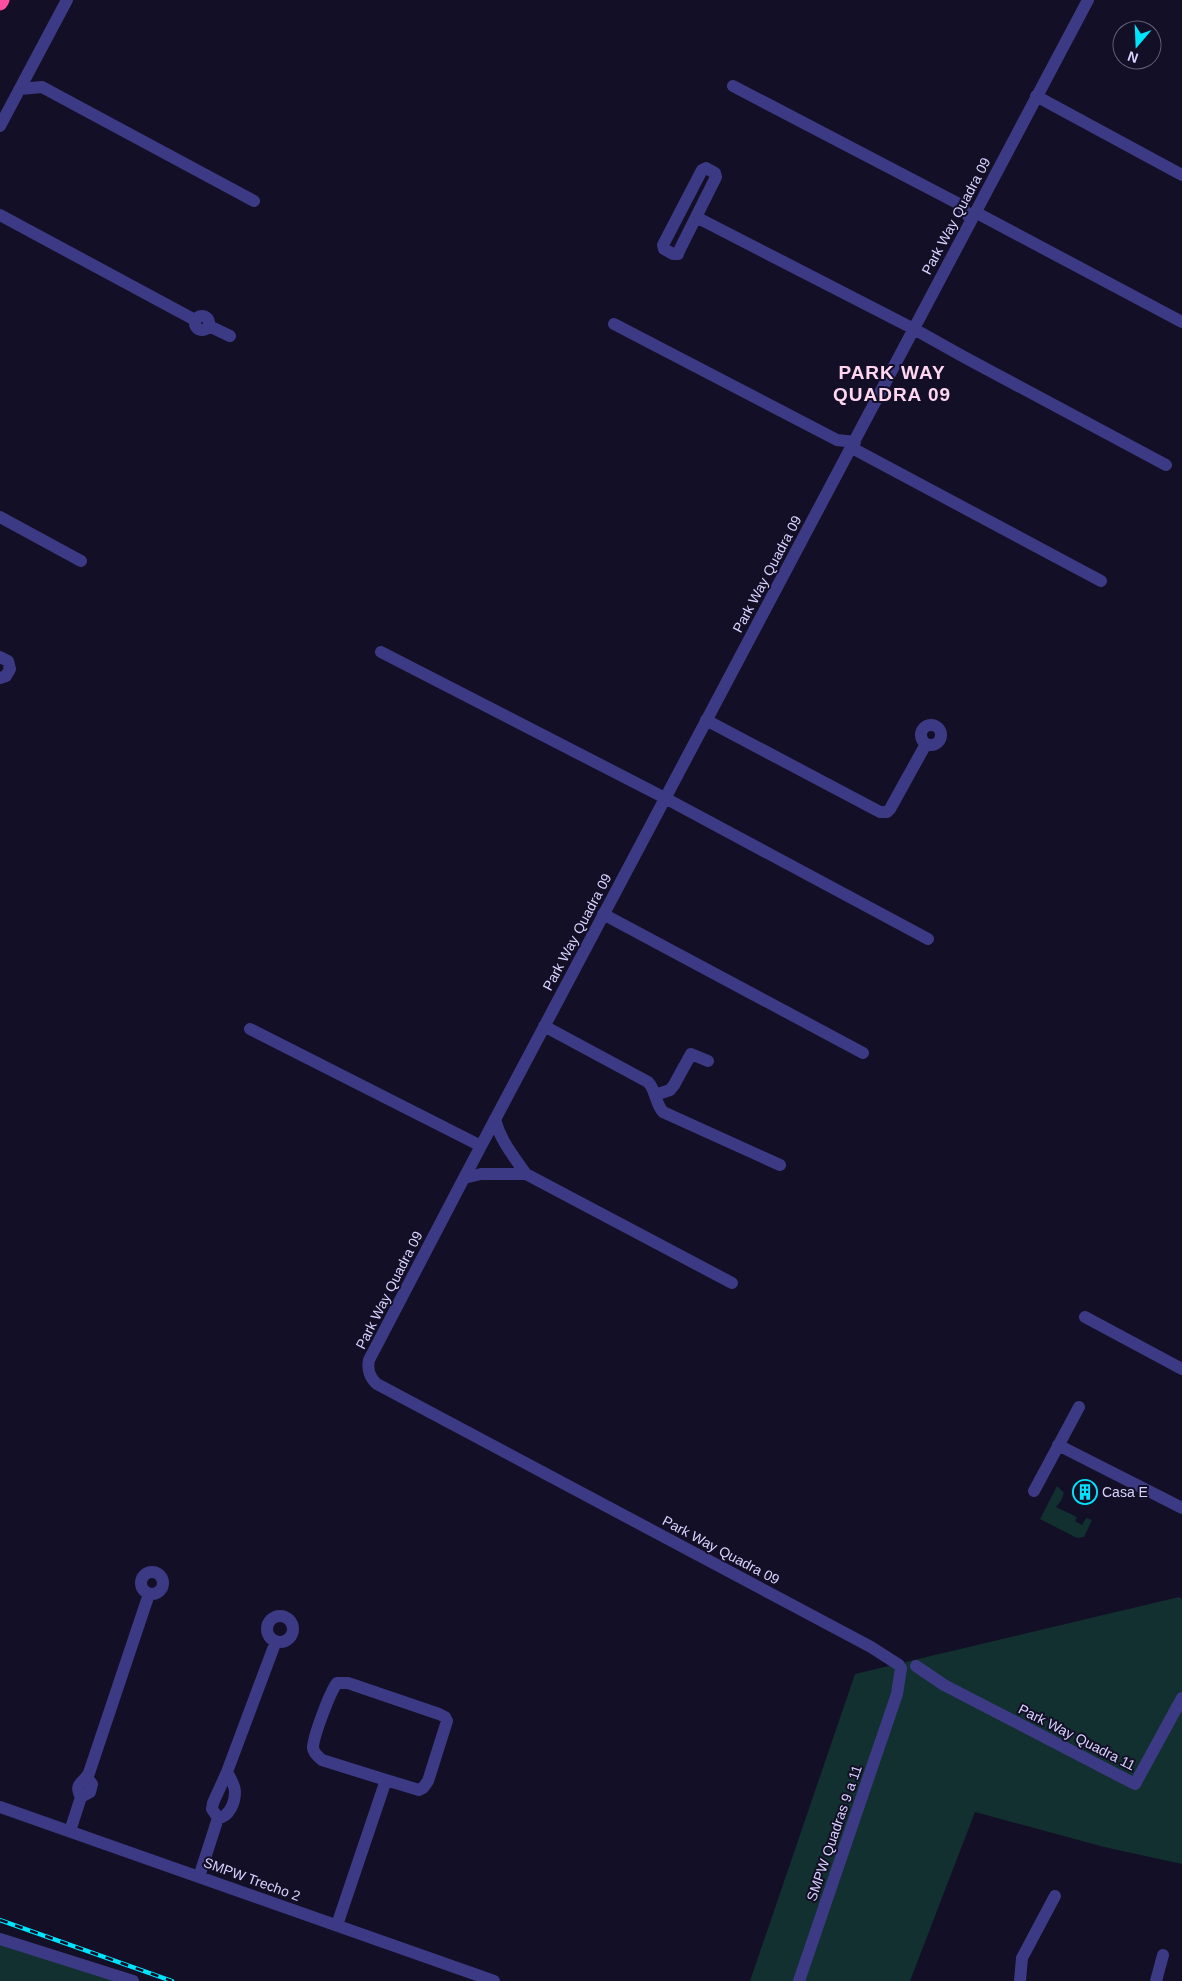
<svg xmlns="http://www.w3.org/2000/svg" width="1182" height="1981" viewBox="0 0 1182 1981" font-family="Helvetica,sans-serif">
<style>
.green{fill:#12302f}
.lines{fill:none;stroke-linecap:round;stroke-linejoin:round}
.minor{stroke:#3d3a85;stroke-width:12}
.highway{stroke:#ff4fa3;stroke-width:15}
.rail-casing{stroke:#00e5ff;stroke-width:4.5}
.rail{stroke:#130f26;stroke-width:2.5;stroke-dasharray:8;stroke-linecap:butt}
.labels{text-anchor:middle;stroke-width:4;stroke-linejoin:round;paint-order:stroke}
.street-label{font-size:14px;fill:#d9d4ff;stroke:#130f26}
.poi-label{font-size:14px;fill:#d9d4ff;stroke:#130f26;text-anchor:start}
.district-label{font-size:19px;font-weight:bold;letter-spacing:1px;fill:#ffd6f0;stroke:#130f26}
</style>
<rect width="100%" height="100%" fill="#130f26"/>
<path class="green" d="M1057 1486 1064 1493 1061 1501 1056 1507 1077 1517 1075 1521 1082 1525 1086 1518 1092 1520 1084 1537 1077 1538 1040 1519Z
M1179 1597 1182 1599V1864L1104 1847 975 1812 910 1981H750L855 1674Z
M0 1935 137 1981H0Z"/>
<g class="lines">
<path class="minor" d="M733 86 961 205 971 220
M20 89 42 87 254 201
M1036 96 1182 175
M0 126 67 0
M706 168 715 173 716 177 679 251 678 254H673L664 249 663 245 702 170Z
M975 212 1182 322
M0 215 195 320
M696 217 914 329 964 357 1166 465
M195 323a7 7 0 1 1 14 0a7 7 0 1 1-14 0Z
M614 324 837 440 855 442
M209 326 230 336
M852 448 1101 581
M0 517 81 561
M381 652 665 798 928 939
M0 657 8 661 10 669 6 676 0 678
M706 720 880 812H887L890 809 926 744
M921 735a10 10 0 1 1 20 0a10 10 0 1 1-20 0Z
M603 914 863 1053
M544 1026 648 1082C656 1090 655 1103 663 1112L780 1165
M250 1029 481 1146
M655 1095 670 1090 674 1085 691 1054 708 1061
M495 1119C500 1140 514 1157 526 1174
M464 1178 481 1174H526L732 1283
M1085 1317 1182 1369
M1058 1445 1182 1508
M1034 1491 1079 1407
M141 1583a11 11 0 1 1 22 0a11 11 0 1 1-22 0Z
M267 1629a13 13 0 1 1 26 0a13 13 0 1 1-26 0Z
M899 1665 871 1647 377 1384C370 1378 367 1369 369 1360L464 1178 1088 0
M916 1666 944 1685 1135 1784 1182 1698
M81 1797 90 1792 92 1784 87 1778
M0 1807 494 1981
M218 1818 212 1809 213 1803 227 1772 276 1641
M218 1818C229 1817 235 1803 235 1792 235 1785 230 1778 227 1772
M70 1831 81 1797C73 1783 84 1783 89 1773L149 1594
M199 1877 218 1818
M337 1925 386 1780 419 1790 423 1788 428 1781 447 1721 445 1717 439 1714 348 1683H337C330 1692 313 1737 313 1748 314 1754 318 1756 322 1760L386 1780
M0 1939 133 1981
M799 1981 897 1694 901 1668
M1020 1981 1022 1958 1055 1896
M1156 1981 1163 1955"/>
<path class="highway" d="M0 3 2 0"/>
<defs>
<path id="rail" d="M0 1920 172 1981"/>
</defs>
<use href="#rail" class="rail-casing"/>
<use href="#rail" class="rail"/>
</g>
<defs>
<symbol id="building-ring" viewBox="-11 -11 22 22"><circle r="9.5" fill="#130f26" stroke="#00e5ff" stroke-width="1.5"/><path d="M-4-6H4V6H1V3H-1V6H-4ZM-2.5-4.3h1.7v1.8h-1.7ZM.8-4.3h1.7v1.8H.8ZM-2.5-1h1.7V.8h-1.7ZM.8-1h1.7V.8H.8Z" fill="#00e5ff"/></symbol>
</defs>
<g fill-rule="evenodd">
<use href="#building-ring" x="1071" y="1478" width="28" height="28"/>
</g>
<g class="labels">
<g class="street-label">
<text transform="translate(956 216) rotate(-62)" y="5">Park Way Quadra 09</text>
<text transform="translate(767 574) rotate(-62)" y="5">Park Way Quadra 09</text>
<text transform="translate(577 932) rotate(-62)" y="5">Park Way Quadra 09</text>
<text transform="translate(389 1290) rotate(-63)" y="5">Park Way Quadra 09</text>
<text transform="translate(721 1550) rotate(28)" y="5">Park Way Quadra 09</text>
<text transform="translate(1077 1737) rotate(27)" y="5">Park Way Quadra 11</text>
<text transform="translate(834 1833) rotate(-71)" y="5">SMPW Quadras 9 a 11</text>
<text transform="translate(252 1879) rotate(20)" y="5">SMPW Trecho 2</text>
</g>
<g class="poi-label">
<text x="1102" y="1497">Casa E</text>
</g>
<g class="district-label">
<text x="892" y="379">PARK WAY<tspan x="892" dy="22">QUADRA 09</tspan></text>
</g>
</g>
<g transform="translate(1137 45) rotate(199)"><circle r="24" fill="#130f26" stroke="#625e7d"/>
<path d="M0-4L9 19L0 12L-9 19Z" fill="#00e5ff"/>
<text y="-8" font-size="14" font-weight="bold" text-anchor="middle" fill="#d9d4ff">N</text>
</g>
</svg>
